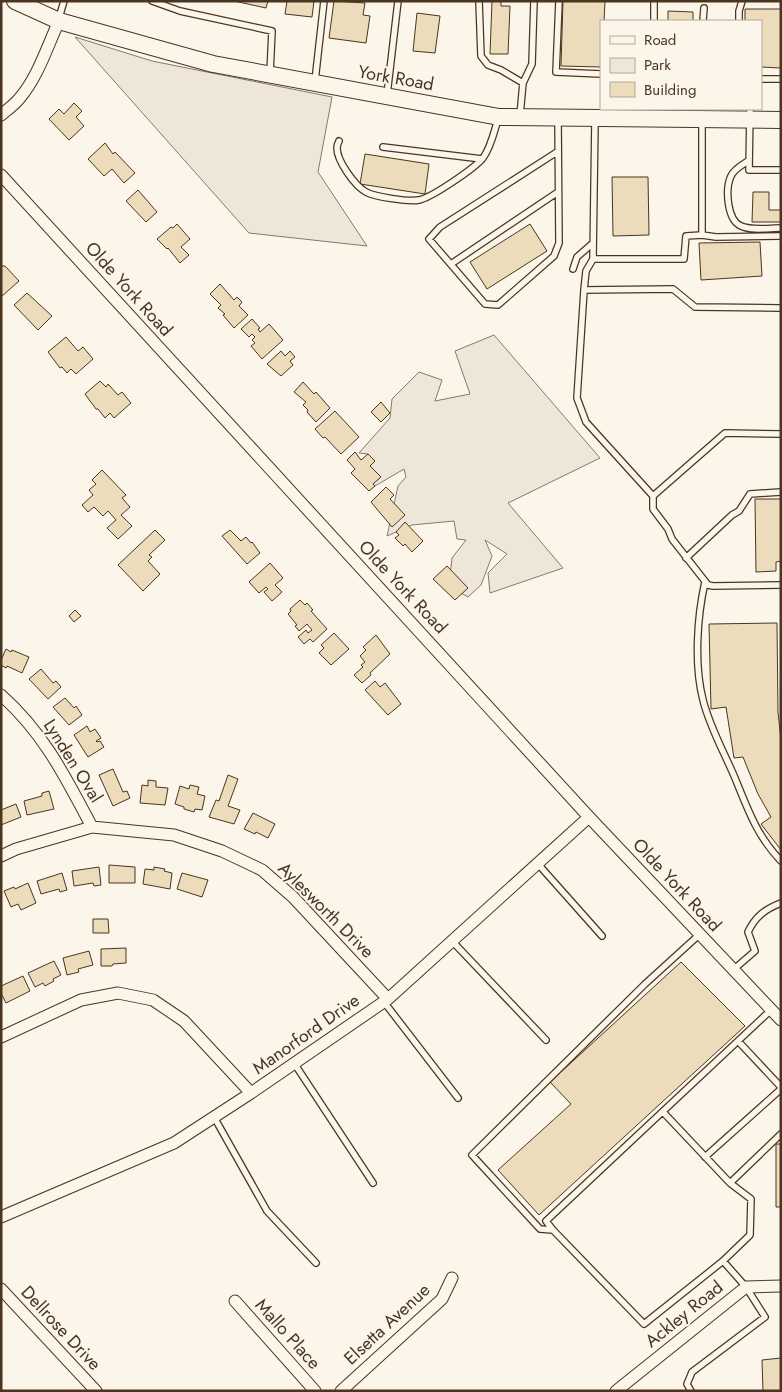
<svg xmlns="http://www.w3.org/2000/svg" width="782" height="1392" viewBox="0 0 782 1392" font-family="Jost,sans-serif">
<style>
.green{fill:#ede6d9;stroke:#887966}
.building{fill:#ecdcbc;stroke:#4a3520}
.lines{fill:none;stroke-linecap:round;stroke-linejoin:round}
.service-casing{stroke:#4a3520;stroke-width:8}
.minor-casing{stroke:#4a3520;stroke-width:13}
.secondary-casing{stroke:#4a3520;stroke-width:18}
.service{stroke:#fbf6e9;stroke-width:5.5}
.minor{stroke:#fbf6e9;stroke-width:11}
.secondary{stroke:#fbf6e9;stroke-width:16}
.labels{text-anchor:middle;stroke-width:4;stroke-linejoin:round;paint-order:stroke}
.street-label{font-size:18px;fill:#4a3520;stroke:#fbf6e9}
</style>
<rect width="100%" height="100%" fill="#fbf6e9"/>
<path class="green" d="M75 37 152 61 332 97 318 172 367 246 249 233Z
M494 335 600 458 508 503 563 568 490 593 488 573 507 554 485 540 492 556 481 585 468 597 449 586 452 558 466 540 457 539 454 521 412 525 387 536 398 486 406 477 404 469 375 486 373 484 380 477 370 466 375 461 368 454 359 453 390 418 392 399 419 372 442 380 435 401 470 394 455 351Z"/>
<path class="building" d="M234 1H268L266 8Z
M287 1H314L312 17 285 14Z
M334 1 365 3 363 15 370 16 366 43 329 38Z
M492 1H501V6H510L508 54H490Z
M563 1H605L604 21H601V67L561 66Z
M745 9H781V68L761 67V21H745Z
M668 11 693 12V21H668Z
M417 13 440 16 435 53 413 51Z
M74 103 82 111 76 117 84 126 69 140 49 119 59 109 64 114Z
M105 143 113 154 115 152 135 173 124 183 112 169 104 176 88 159Z
M365 154 429 164 425 194 360 184Z
M612 177H648L649 235 613 236Z
M138 190 157 212 146 222 126 201Z
M753 192H769V210H781V222H752Z
M177 224 190 239 181 247 189 255 180 263 168 248 167 249 157 239 171 227 173 228Z
M530 224 547 251 487 289 470 262Z
M760 242 762 276 701 280 699 243Z
M1 266H5L19 281 1 297Z
M220 284 234 300 237 297 242 302 239 306 248 315 234 328 223 315 225 314 218 308 221 305 210 294Z
M27 293 52 316 38 330 14 305Z
M252 319 260 328 258 329 260 332 269 324 283 340 262 359 251 346 255 343 252 340 255 337 252 334 249 337 241 329Z
M66 337 78 351 83 347 93 359 76 374 71 369 67 373 62 367 60 368 48 352Z
M281 351 285 356 290 351 295 357 290 361 293 365 281 376 267 364Z
M100 381 106 387 108 384 118 395 122 392 131 403 114 418 110 413 105 418 98 409H96L85 394Z
M303 382 314 394 316 392 330 408 316 422 307 412 308 410 303 405 306 402 294 392Z
M381 402 390 413 381 422 371 412Z
M335 411 359 437 341 454 325 437 323 438 315 429Z
M355 452 361 460 368 454 375 461 370 466 381 477 373 484 375 486 369 491 351 473 355 469 347 460Z
M102 470 126 495 122 498 130 507 121 515 132 526 118 539 107 528 116 520 108 511 103 516 94 507 88 512 82 505 93 495 89 490 96 484 92 480Z
M386 487 394 495 390 499 405 515 392 527 371 502Z
M755 499H781V561L776 562V571L756 572Z
M405 522 423 541 412 552 405 544 403 546 395 538 399 535 396 532Z
M155 530 165 540 149 555 152 557 148 561 160 574 143 591 118 565Z
M230 530 241 541 246 537 251 543 252 542 260 553 247 564 222 536Z
M270 563 283 578 275 585 282 592 272 601 264 592 268 589 266 587 259 593 249 582Z
M447 566 468 588 455 600 433 579Z
M300 600 305 605 307 603 313 610 311 611 327 629 313 642 310 639 304 644 298 637 306 630 308 633 312 630 307 624 299 631 295 626 297 625 288 614 291 611 290 609Z
M75 610 81 616 74 622 69 616Z
M777 623 778 712 781 740V850L761 824 771 817 758 794 743 757 734 758 726 707 711 709 709 624Z
M334 633 349 649 331 665 319 653 324 648 321 645Z
M376 635 390 654 370 673 371 675 362 683 354 675 363 667 361 665 365 662 360 656 366 650 363 647Z
M6 649 11 652 12 650 29 657 22 673 7 666 6 668 1 665V660Z
M41 669 53 683 56 681 61 687 48 699 29 679Z
M375 681 380 687 385 683 401 704 388 715 365 690Z
M65 698 74 708 76 706 82 715 69 725 53 707Z
M87 726 90 732 95 729 101 738 96 741 97 742 100 741 104 747 88 757 74 735Z
M113 769 123 792 127 791 130 798 113 806 99 775Z
M228 775 238 779 228 806 240 810 234 824 209 817 216 800 219 801Z
M148 780 156 781V787L168 788 165 805 140 803 142 785 148 786Z
M190 785 199 787 197 794 205 796 202 810 195 809 194 812 184 809V807L175 804 180 786 189 789Z
M49 791 54 809 27 815 24 801 42 796V793Z
M16 804 21 817 1 825V810Z
M253 813 275 824 268 838 256 832 255 834 244 829Z
M109 865 135 867V883H109Z
M99 867 101 885 94 886 93 883 74 886 72 871Z
M154 867 165 869 164 871 172 873 170 889 143 884 145 869 154 870Z
M62 873 67 890 60 892 59 889 41 894 37 881Z
M182 873 208 880 202 897 177 889Z
M28 883 36 903 21 910 18 904 11 907 4 891 14 887 15 889Z
M93 919H108L109 933H93Z
M126 948V963L113 964 112 966H101V949Z
M89 951 93 965 78 969 79 972 67 975 63 958Z
M54 961 61 975 53 979 54 981 45 986 43 983 35 987 28 973Z
M681 962 745 1026 539 1215 498 1170 571 1104 550 1082Z
M23 976 30 991 6 1003 1 993V986Z
M776 1144H781V1207H776Z
M781 1358V1391H763L762 1360Z"/>
<g class="lines">
<defs>
<path id="service" d="M152 1 180 11 272 31 270 73
M479 1 481 56 488 65 501 70 523 83
M559 1 556 72 601 74
M654 1V21
M59 18 64 1
M703 21 704 8
M739 21V11L742 1
M761 79H781
M315 81 324 1
M387 95 398 1
M750 109 749 170H781
M520 115 523 83 532 64 534 1
M595 120 593 259H684L686 236 702 235V121
M339 141C338 143 337 146 337 148 337 161 355 186 366 192 375 197 409 202 419 200 431 198 475 168 483 158 491 147 494 132 498 119
M383 147 482 159
M557 152 440 227 429 239 485 304 498 305 554 256 559 243 558 119
M748 161C742 165 734 169 731 176 725 189 727 220 741 226 752 231 769 228 781 228
M702 235 716 237 781 236
M451 264 558 192
M573 269 577 257 593 243
M584 290 586 271 593 259
M781 308 695 307 673 289 584 290 577 398 586 422 653 496 725 433 781 434
M653 496V509L668 529 672 539 708 585 713 586 781 585
M686 558 732 515 739 511 750 494 781 492
M705 582C697 617 694 665 703 700 710 728 724 752 735 778 748 810 757 836 781 861
M538 864 602 936
M700 934 645 984 472 1155 540 1229 553 1230 644 1324 723 1261
M452 941 546 1040
M733 970 755 951 748 932C755 917 765 909 781 903
M384 1002 458 1098
M738 1041 781 1087
M294 1063 373 1183
M663 1112 730 1183
M214 1117 267 1211 316 1263
M705 1157 781 1089
M553 1230 546 1221 771 1010
M691 1391 687 1384 692 1372 765 1317 746 1287 723 1261 750 1235 751 1199 730 1183 781 1134"/>
<path id="minor" d="M1 115C7 110 14 105 19 99 38 77 47 47 59 21
M1 175 589 817 781 1020
M1 695C44 733 66 778 92 827
M1 856 16 849 92 827 174 835 222 851 262 870 293 897 388 999
M1 1037 81 1000 118 993 153 1000 184 1021 251 1093
M1 1217 174 1143 251 1093 388 999 589 817
M1 1289 96 1391
M235 1301 315 1391
M341 1391 442 1299 452 1278
M616 1391 746 1287 781 1286"/>
<path id="secondary" d="M15 1 59 21 213 64 499 117 781 120"/>
</defs>
<use href="#service" class="service-casing"/>
<use href="#minor" class="minor-casing"/>
<use href="#secondary" class="secondary-casing"/>
<use href="#service" class="service"/>
<use href="#minor" class="minor"/>
<use href="#secondary" class="secondary"/>
</g>
<g class="labels">
<g class="street-label">
<text transform="translate(396 78) rotate(10)" y="6">York Road</text>
<text transform="translate(129 289) rotate(48)" y="6">Olde York Road</text>
<text transform="translate(403 587) rotate(47)" y="6">Olde York Road</text>
<text transform="translate(73 761) rotate(58)" y="6">Lynden Oval</text>
<text transform="translate(677 885) rotate(47)" y="6">Olde York Road</text>
<text transform="translate(326 910) rotate(45)" y="6">Aylesworth Drive</text>
<text transform="translate(306 1034) rotate(-35)" y="6">Manorford Drive</text>
<text transform="translate(684 1314) rotate(-39)" y="6">Ackley Road</text>
<text transform="translate(387 1324) rotate(-43)" y="6">Elsetta Avenue</text>
<text transform="translate(61 1328) rotate(47)" y="6">Dellrose Drive</text>
<text transform="translate(288 1334) rotate(48)" y="6">Mallo Place</text>
</g>
</g>
<rect width="782" height="1392" fill="none" stroke="#4a3520" stroke-width="5"/>
<rect x="600" y="20" width="162" height="90" fill="#fbf6e9" stroke="#b4a999"/>
<rect x="610" y="36" width="25" height="8" fill="#fbf6e9" stroke="#b4a999"/>
<text x="644" y="45" font-size="15" fill="#4a3520">Road</text>
<rect x="610" y="58" width="25" height="15" fill="#ede6d9" stroke="#b4a999"/>
<text x="644" y="70" font-size="15" fill="#4a3520">Park</text>
<rect x="610" y="82" width="25" height="15" fill="#ecdcbc" stroke="#b4a999"/>
<text x="644" y="95" font-size="15" fill="#4a3520">Building</text>
</svg>
